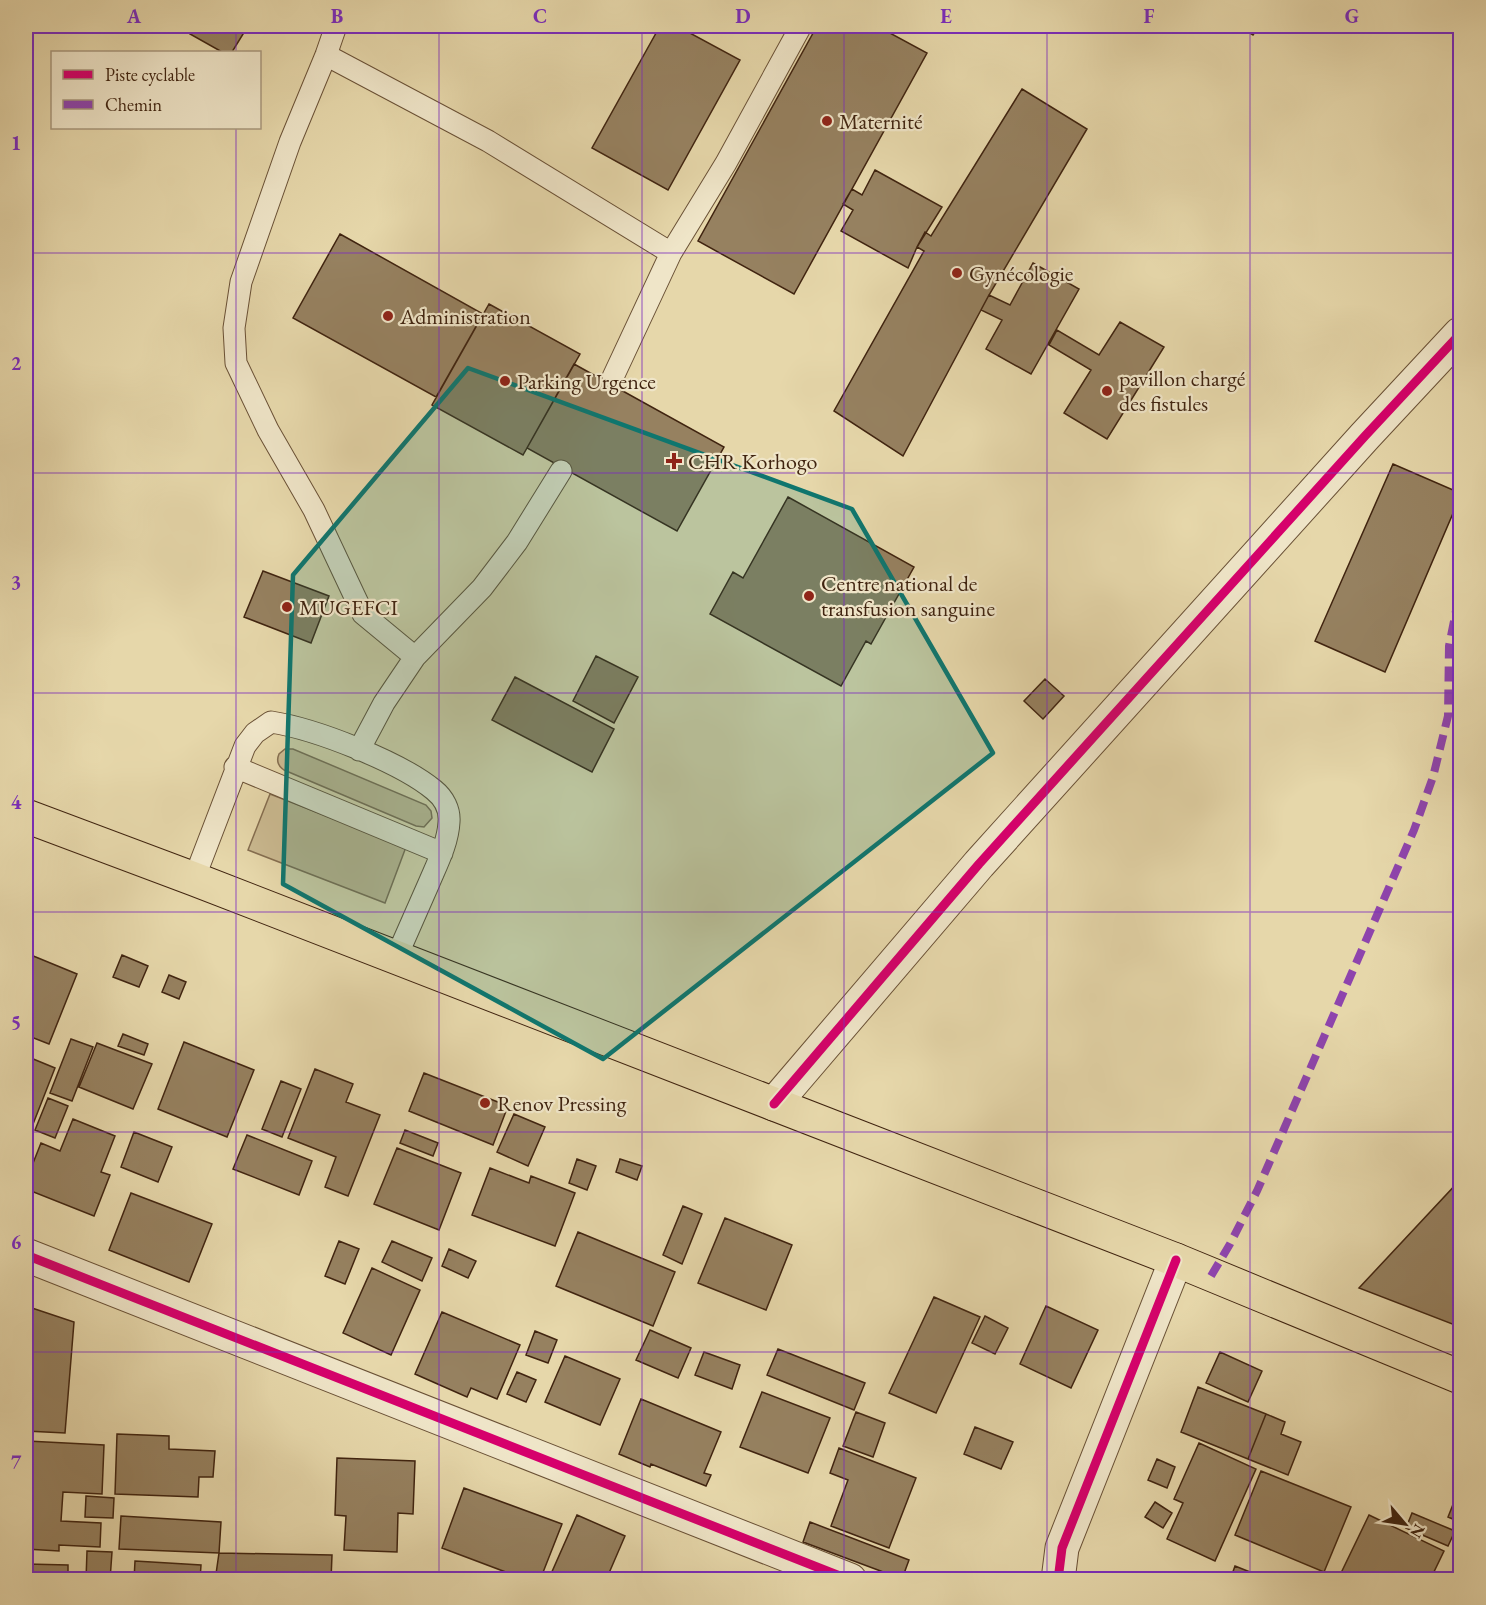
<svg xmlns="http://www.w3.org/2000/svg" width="1486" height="1605" viewBox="0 0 1486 1605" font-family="'EB Garamond',serif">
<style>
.green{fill:#cab990;stroke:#856e50;stroke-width:1.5}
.building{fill:#968160;stroke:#402410;stroke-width:1.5}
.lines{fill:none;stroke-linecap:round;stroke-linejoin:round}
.service-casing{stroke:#6a5136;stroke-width:23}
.minor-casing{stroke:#6a5136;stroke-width:35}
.primary-casing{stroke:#402410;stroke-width:35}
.service{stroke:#efe5c8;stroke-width:21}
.minor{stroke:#efe5c8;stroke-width:33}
.primary{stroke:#e6d7aa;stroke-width:33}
.quiet{stroke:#8e44ad;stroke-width:8;stroke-dasharray:15 8;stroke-linecap:butt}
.cycleway-casing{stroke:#efe5c8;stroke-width:13}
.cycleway{stroke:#d6006c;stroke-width:9}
.marked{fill:#0f766e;fill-opacity:0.2;stroke:#0f766e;stroke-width:4.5;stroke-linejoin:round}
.grid{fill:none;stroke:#7b2cbf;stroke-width:1.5;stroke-opacity:0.55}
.poi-dot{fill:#8f2418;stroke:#efe5c8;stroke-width:2}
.labels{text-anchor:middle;stroke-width:4.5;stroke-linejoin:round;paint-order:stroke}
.poi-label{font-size:22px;fill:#402410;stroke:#efe5c8;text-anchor:start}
.neatline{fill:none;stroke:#7b2cbf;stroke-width:2}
.grid-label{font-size:20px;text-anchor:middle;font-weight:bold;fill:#7b2cbf}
</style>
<rect width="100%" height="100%" fill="#e6d7aa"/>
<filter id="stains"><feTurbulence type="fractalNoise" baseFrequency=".00333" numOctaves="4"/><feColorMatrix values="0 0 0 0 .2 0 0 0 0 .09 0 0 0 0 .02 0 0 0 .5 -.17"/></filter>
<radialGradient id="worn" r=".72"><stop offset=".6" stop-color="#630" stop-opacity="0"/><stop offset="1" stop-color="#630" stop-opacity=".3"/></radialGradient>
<path class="green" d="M285 749H293L426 805 431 811 432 818 424 827 416 826 284 770C278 766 276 761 279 754Z
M270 794 406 847 385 903 248 850Z"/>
<path class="building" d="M195 26H248L232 52H222L190 34Z
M660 26H677L740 60 668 190 592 148Z
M817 26H877L927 53 794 294 698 241Z
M1238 26H1259L1253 35Z
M1022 89 1087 129 989 295 903 456 834 411 924 251 917 247 925 232 931 236Z
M875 170 942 207 917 247 908 268 841 231 853 210 843 204 852 189 862 195Z
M340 234 483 314 436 397 293 318Z
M1033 263 1079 289 1031 374 986 349 1002 320 981 310 989 295 1010 305Z
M489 304 580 354 523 455 432 405Z
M1120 322 1164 347 1107 439 1064 413 1091 370 1049 345 1057 330 1099 355Z
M574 364 724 447 677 531 527 448Z
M1393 464 1460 493V497L1385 672 1315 641Z
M788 497 914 567 871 644 866 641 841 686 710 614 733 572 743 578Z
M263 571 329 596 311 643 244 617Z
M596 656 638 677 614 723 573 701Z
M515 677 614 729 592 772 492 720Z
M1045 679 1064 696 1043 719 1024 701Z
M26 953 77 974 49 1044 26 1035Z
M122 955 148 966 139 987 113 977Z
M169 975 186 982 179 999 162 992Z
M123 1034 148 1044 144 1055 118 1046Z
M71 1039 93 1047 72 1101 50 1093Z
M184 1042 254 1070 227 1137 158 1109Z
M97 1043 152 1064 133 1109 79 1087Z
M26 1056 55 1068 26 1142Z
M315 1069 353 1084 346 1102 380 1115 348 1196 325 1187 336 1157 288 1138Z
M424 1073 508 1106 493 1145 409 1111Z
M281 1081 301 1089 282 1137 262 1129Z
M48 1098 68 1106 55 1138 35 1130Z
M514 1114 545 1127 528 1166 497 1152Z
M73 1119 115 1136 101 1172 110 1175 94 1216 26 1189V1181L41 1143 60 1151Z
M405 1130 438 1143 433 1156 400 1143Z
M134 1132 172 1147 158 1182 121 1167Z
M247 1135 312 1161 299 1195 233 1169Z
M397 1148 461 1173 439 1230 374 1204Z
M577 1159 596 1166 587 1190 569 1183Z
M620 1159 642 1166 637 1180 616 1172Z
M490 1168 529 1183 531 1176 575 1193 555 1246 472 1215Z
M1460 1180V1327L1359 1288Z
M131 1193 212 1224 189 1282 109 1250Z
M683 1206 702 1214 682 1264 663 1255Z
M725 1218 792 1245 766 1310 698 1283Z
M578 1232 675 1272 653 1326 556 1286Z
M339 1241 359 1249 345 1284 325 1276Z
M392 1241 432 1258 422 1281 382 1262Z
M449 1249 476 1261 468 1278 442 1266Z
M372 1268 420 1290 391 1355 343 1333Z
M934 1297 980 1317 936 1413 889 1393Z
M26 1306 74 1322 65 1433 26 1431Z
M1046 1306 1098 1330 1071 1388 1020 1364Z
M442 1312 520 1345 497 1399 471 1388 467 1397 415 1374Z
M985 1316 1008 1328 995 1354 972 1343Z
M650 1330 691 1348 678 1378 636 1360Z
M535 1331 557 1340 548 1363 526 1355Z
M778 1349 865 1383 854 1410 767 1375Z
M704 1352 740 1365 732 1389 695 1375Z
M1220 1352 1262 1371 1248 1402 1206 1383Z
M565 1356 620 1379 600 1425 545 1402Z
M517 1372 536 1380 526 1402 507 1394Z
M1198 1387 1266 1414 1248 1459 1181 1432Z
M762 1392 830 1418 808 1473 740 1447Z
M641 1399 721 1432 704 1473 711 1475 706 1486 651 1464 650 1467 619 1454Z
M856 1412 885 1423 873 1457 843 1446Z
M1266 1414 1285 1422 1281 1434 1301 1442 1288 1475 1248 1459Z
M975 1427 1013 1442 1001 1469 964 1454Z
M117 1434 169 1436V1449L215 1451 213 1477H199L198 1497 115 1494Z
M27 1441 104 1445 102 1494 63 1492 61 1521 101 1523 100 1547 59 1545V1551L26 1549Z
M1199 1443 1256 1469 1215 1561 1167 1539 1183 1503 1174 1499Z
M839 1448 916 1478 889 1548 831 1526 848 1480 830 1473Z
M337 1458 415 1461 413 1514 398 1513 397 1552 344 1550 346 1516 335 1515Z
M1157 1459 1175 1467 1167 1488 1148 1480Z
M1261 1471 1351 1507 1324 1572 1235 1535Z
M464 1488 562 1524 540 1580H527L442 1548Z
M86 1496 114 1498 113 1518 85 1517Z
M1155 1502 1172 1513 1163 1528 1145 1517Z
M1454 1502 1460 1504V1522L1448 1517Z
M1412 1513 1455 1531 1448 1546 1406 1528Z
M577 1515 625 1536 606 1580H564L551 1574Z
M1369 1515 1444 1551 1430 1580H1360L1342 1571Z
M121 1516 221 1522 219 1553 119 1549Z
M810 1522 909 1560 902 1579 803 1542Z
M87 1551 112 1552 110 1580H86Z
M219 1553 332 1555 331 1580H266V1576L216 1574Z
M135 1561 201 1565 200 1580H134Z
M26 1564 68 1565V1580H26Z
M1235 1566 1270 1580H1230Z"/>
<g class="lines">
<defs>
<path id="service" d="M336 26 326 55 290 142 241 282 234 328 236 363 268 430 314 510 363 614 415 657
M326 55 488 141 671 253
M613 377 671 253 726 163 801 26
M359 750 384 703 415 657 482 588 517 542 561 471
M235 767 442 853
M194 879 245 746 255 733 271 722C316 729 400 762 434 790 444 798 450 810 449 822 448 843 437 864 429 883 418 908 407 933 396 958"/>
<path id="minor" d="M774 1104 979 864 1365 436 1460 334
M26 1255 850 1580
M1058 1580 1062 1548 1176 1260"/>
<path id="primary" d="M26 816 194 879 1176 1260 1460 1377"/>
</defs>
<use href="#service" class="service-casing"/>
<use href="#minor" class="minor-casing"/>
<use href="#primary" class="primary-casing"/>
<use href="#service" class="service"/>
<use href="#minor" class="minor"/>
<use href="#primary" class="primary"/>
<path class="quiet" d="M1211 1276 1230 1244 1257 1191 1414 830 1433 777 1448 716 1449 646 1460 591"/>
<defs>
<path id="cycleway" d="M774 1104 979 864 1365 436 1460 334
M26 1255 850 1580
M1058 1580 1062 1548 1176 1260"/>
</defs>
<use href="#cycleway" class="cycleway-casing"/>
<use href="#cycleway" class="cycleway"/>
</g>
<path class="marked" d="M468 368 852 509 993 753 603 1059 283 884 293 575Z"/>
<path class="grid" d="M236 26V52M439 26V1580M642 26V1580M844 26V1580M1047 26V1580M1250 26V1580M236 128V1580M26 253H1460M26 473H1460M26 693H1460M26 912H1460M26 1132H1460M26 1352H1460"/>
<g class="poi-dot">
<circle cx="827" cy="121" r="6"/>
<circle cx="957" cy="273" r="6"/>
<circle cx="388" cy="316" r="6"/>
<circle cx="505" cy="381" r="6"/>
<circle cx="1107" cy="391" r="6"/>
<path d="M671 452h6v6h6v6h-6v6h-6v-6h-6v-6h6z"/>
<circle cx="809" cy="596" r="6"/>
<circle cx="287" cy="607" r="6"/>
<circle cx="485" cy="1103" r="6"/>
</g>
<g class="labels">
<g class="poi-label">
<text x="839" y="129">Maternité</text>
<text x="969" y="281">Gynécologie</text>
<text x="400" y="324">Administration</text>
<text x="1119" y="386">pavillon chargé<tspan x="1119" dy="25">des fistules</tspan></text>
<text x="517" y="389">Parking Urgence</text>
<text x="688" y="469">CHR Korhogo</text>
<text x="821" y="591">Centre national de<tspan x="821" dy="25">transfusion sanguine</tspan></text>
<text x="299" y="615">MUGEFCI</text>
<text x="497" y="1111">Renov Pressing</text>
</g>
</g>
<rect width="1486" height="1605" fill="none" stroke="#e6d7aa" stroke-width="66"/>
<rect x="51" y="51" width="210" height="78" fill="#efe5c8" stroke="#a9987e" stroke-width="1.5"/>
<rect x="63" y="70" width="30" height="9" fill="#d6006c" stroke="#a9987e" stroke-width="1.5"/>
<text x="105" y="81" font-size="18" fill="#402410">Piste cyclable</text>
<rect x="63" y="100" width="30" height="9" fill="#8e44ad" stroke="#a9987e" stroke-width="1.5"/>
<text x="105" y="111" font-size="18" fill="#402410">Chemin</text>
<g transform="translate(1405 1524) rotate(119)" stroke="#efe5c8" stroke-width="4.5" paint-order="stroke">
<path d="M0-4.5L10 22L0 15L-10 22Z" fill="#402410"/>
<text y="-9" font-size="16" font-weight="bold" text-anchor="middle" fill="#402410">N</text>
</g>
<rect x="33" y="33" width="1420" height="1539" class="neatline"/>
<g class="grid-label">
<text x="134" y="23">A</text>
<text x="337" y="23">B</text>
<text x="540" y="23">C</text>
<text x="743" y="23">D</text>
<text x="946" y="23">E</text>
<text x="1149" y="23">F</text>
<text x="1352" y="23">G</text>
<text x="16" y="150">1</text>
<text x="16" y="370">2</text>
<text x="16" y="589">3</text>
<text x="16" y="809">4</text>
<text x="16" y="1029">5</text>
<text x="16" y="1249">6</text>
<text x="16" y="1469">7</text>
</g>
<rect width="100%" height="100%" filter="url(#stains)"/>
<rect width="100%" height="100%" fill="url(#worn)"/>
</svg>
